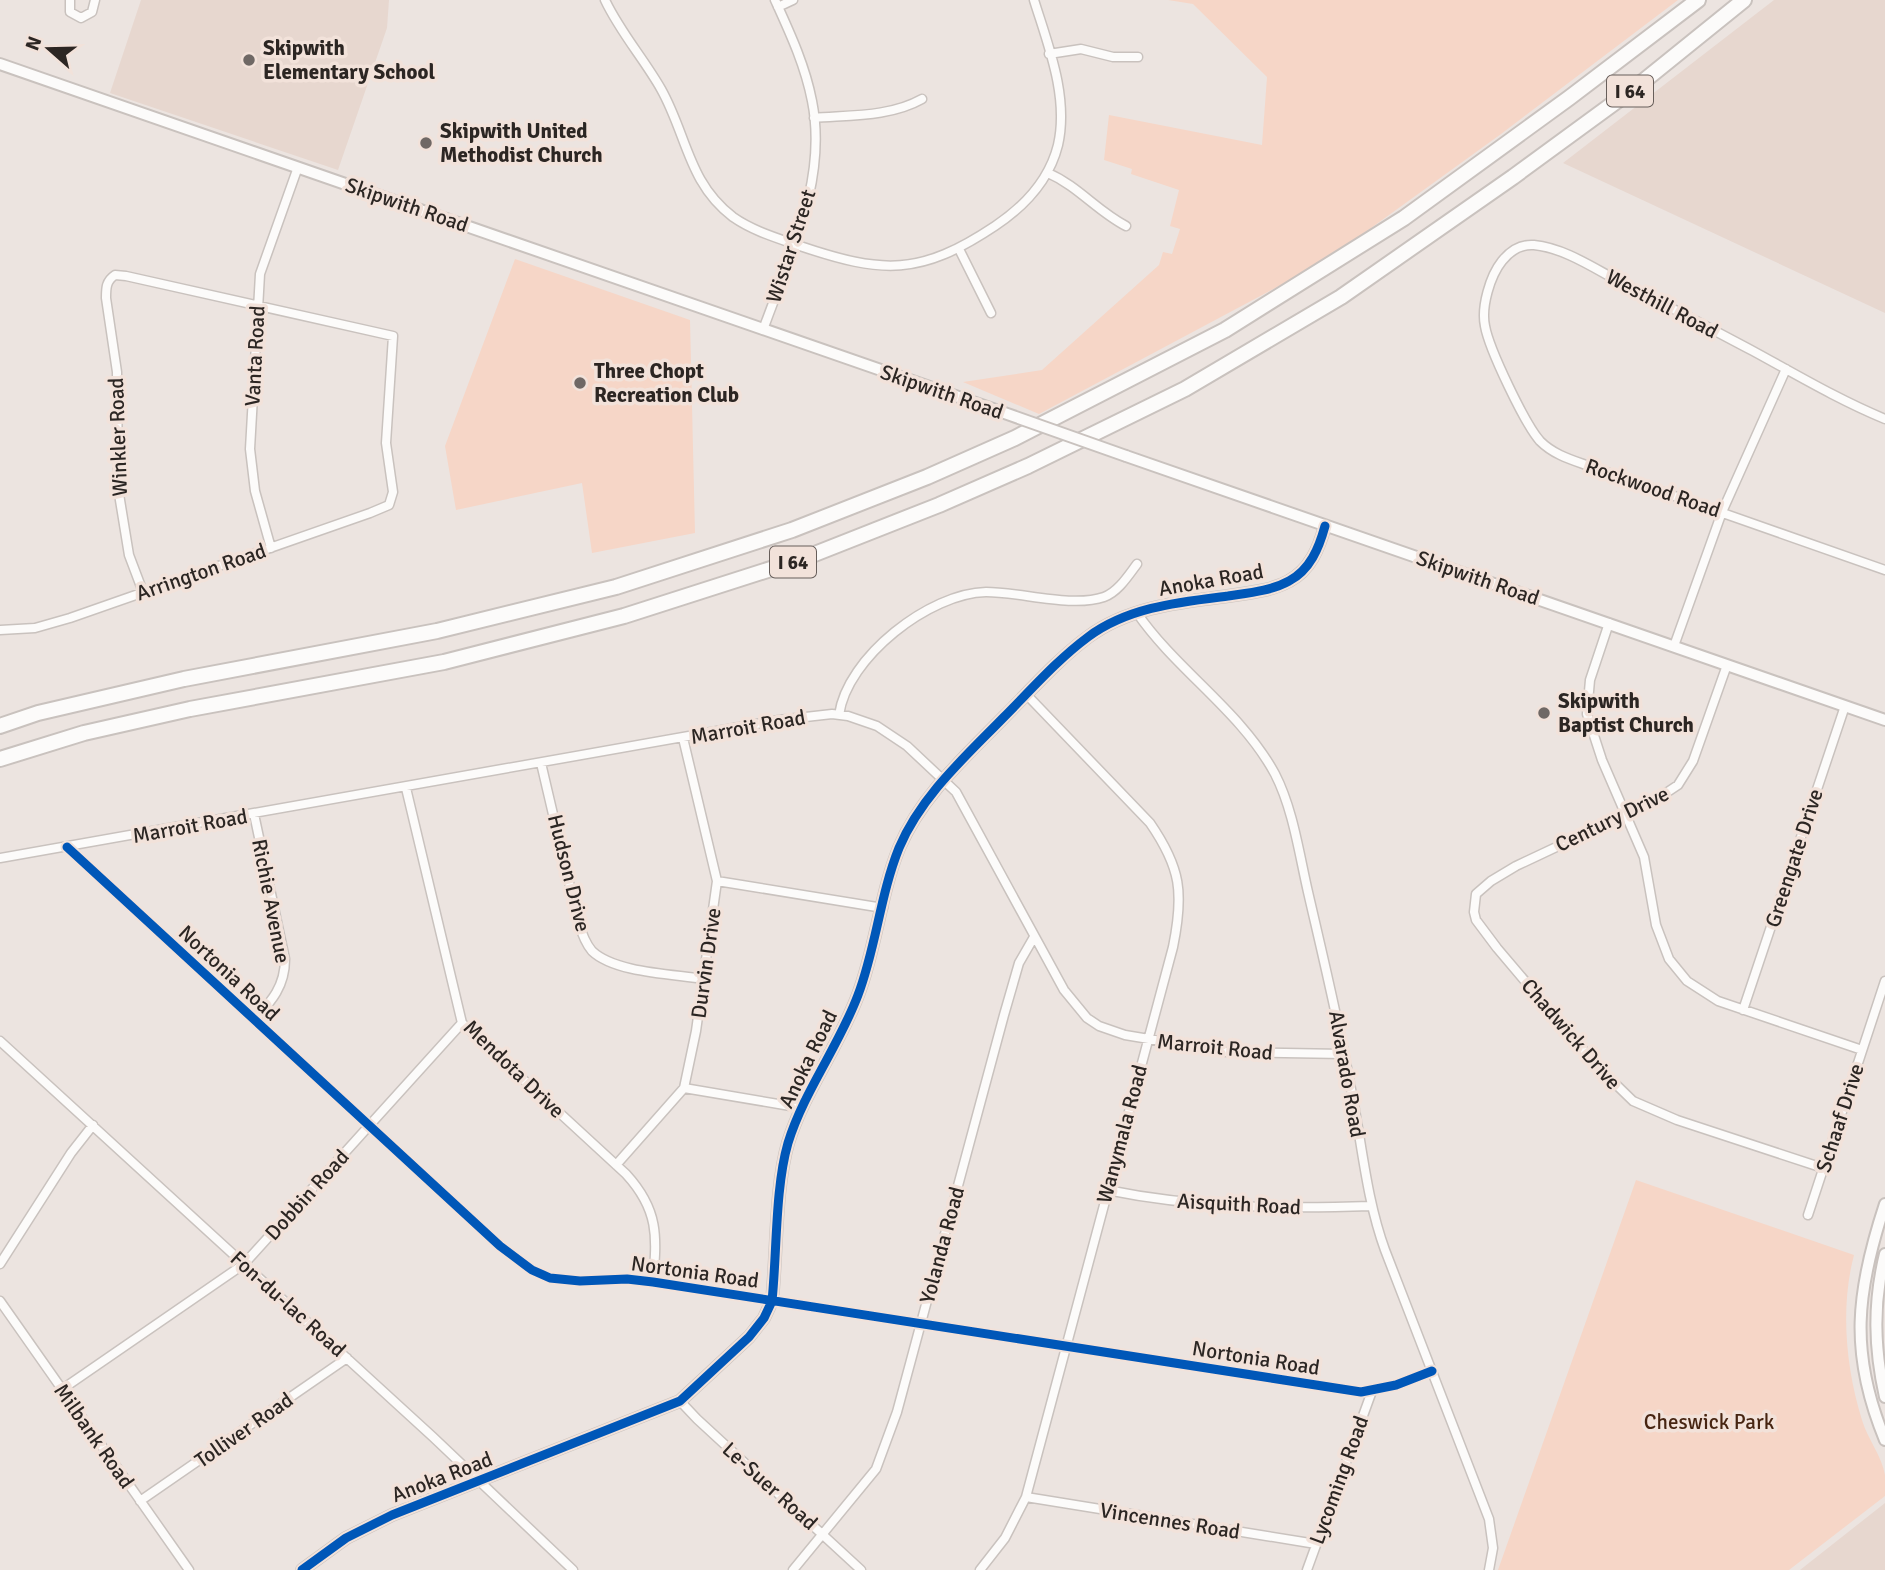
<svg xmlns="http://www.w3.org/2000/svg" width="1885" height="1570" viewBox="0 0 1885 1570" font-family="Signika,sans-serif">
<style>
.built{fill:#e7d7cf}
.green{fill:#f6d6c7}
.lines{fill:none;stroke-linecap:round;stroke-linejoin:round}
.street-casing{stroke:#c9c2be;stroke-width:11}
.secondary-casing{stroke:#c9c2be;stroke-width:14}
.highway-casing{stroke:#c9c2be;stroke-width:18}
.street{stroke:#fcfbfa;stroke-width:8}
.secondary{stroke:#fcfbfa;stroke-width:10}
.highway{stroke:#fcfbfa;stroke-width:14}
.secondary-bridge-casing{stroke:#c9c2be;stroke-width:14;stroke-linecap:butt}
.secondary-bridge{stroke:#fcfbfa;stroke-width:10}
.cycleway-casing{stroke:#f2e2da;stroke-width:13}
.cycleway{stroke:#0057b8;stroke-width:9}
.poi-dot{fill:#6f6865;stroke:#f2e2da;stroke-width:2.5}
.labels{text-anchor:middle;stroke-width:7;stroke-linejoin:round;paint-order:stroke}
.shield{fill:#f2e2da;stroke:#675e5a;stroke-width:2}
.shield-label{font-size:19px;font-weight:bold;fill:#2c2623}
.poi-label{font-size:21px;font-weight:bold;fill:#2c2623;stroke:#f2e2da;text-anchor:start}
.street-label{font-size:21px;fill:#2c2623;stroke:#f2e2da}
.park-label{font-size:21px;fill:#472512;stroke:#f2e2da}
</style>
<rect width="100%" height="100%" fill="#ece4e0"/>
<path class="built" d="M141 0H389L387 28 338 170 110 93Z
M1774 0H1885V313L1563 163Z
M1885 1503V1570H1800Z"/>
<path class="green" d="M1168 0H1678L1501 134 1324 262 1039 414 963 382 1042 370 1159 265 1163 252 1172 254 1180 229 1170 226 1179 190 1131 174 1132 169 1104 160 1109 115 1262 145 1267 77 1193 4Z
M515 259 690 320 695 533 592 553 582 483 456 510 445 446Z
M1636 1180 1854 1255C1840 1308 1846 1368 1862 1420 1867 1438 1882 1456 1885 1475 1885 1481 1885 1489 1885 1496L1789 1570H1498Z"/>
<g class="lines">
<defs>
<path id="street" d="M70 0V12L81 18 92 12 95 0
M605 0C620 32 644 59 661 89 687 135 688 183 733 217 753 231 777 238 800 246 883 274 920 276 995 226 1025 206 1049 181 1058 145 1069 97 1048 45 1034 0
M778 7 793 0
M1049 54 1081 49 1113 57H1138
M814 118C850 115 890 117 922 99
M1048 173C1078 186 1097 211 1126 226
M959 249 991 313
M763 330C789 257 828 180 812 101 805 65 790 33 775 0
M1885 419C1839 400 1797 375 1753 351 1711 329 1669 306 1626 285 1598 271 1566 248 1534 245 1521 244 1510 251 1502 261 1490 276 1481 307 1485 326 1489 349 1525 424 1540 441 1553 454 1569 459 1586 465L1885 570
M271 548 255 491 250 449 260 274 298 167
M1137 613C1177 671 1241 711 1275 774 1293 809 1299 853 1308 892 1323 957 1339 1023 1351 1089 1362 1143 1366 1198 1385 1250L1489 1519 1493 1548 1489 1570
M1609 623 1590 680 1587 714 1602 760 1644 857 1656 925 1669 959 1687 981 1718 1001 1862 1050
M0 630 35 628 70 618 370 513 389 505 393 492 386 443 393 336 126 276 115 275C106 281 106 288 106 298L117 372 118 488 129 555 143 592
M1674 646 1722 512 1786 369
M1727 665 1693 761 1678 785 1654 801 1516 866 1491 881 1476 894 1474 912 1476 920 1497 948 1597 1066 1633 1101 1677 1120 1823 1168
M839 715C847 657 930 593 986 592 1021 592 1072 608 1104 597 1118 592 1128 576 1137 564
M541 763 578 921C581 931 585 943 592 951 615 973 673 974 704 979
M406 788 462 1023 626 1174C659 1210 657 1236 653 1282
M254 814 285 959C285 986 272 1001 254 1020
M67 847 500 1246 532 1270 550 1278 580 1281 627 1279 653 1282 1361 1392 1396 1385 1432 1371
M0 858 779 720 832 714 848 716 877 726 907 746 956 792 1064 990 1087 1018 1099 1026 1125 1035 1227 1052 1344 1054
M717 881 883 908
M1743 1010 1845 706
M0 1041 433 1437 573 1570
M684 1088 802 1108
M616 1165 684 1088 696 1031 717 881 683 738
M1107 1190C1195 1208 1282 1209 1371 1206
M1808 1215 1885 981
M0 1264 71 1153 93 1125
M0 1301 189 1570
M61 1390 244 1264 462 1023
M680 1401 697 1419 861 1570
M1026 1497 1316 1544
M140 1501 347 1358
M793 1570 876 1469 897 1412 1004 1015 1019 963 1034 937
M980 1570 1005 1538 1026 1497 1173 947C1184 893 1181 868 1150 823L1026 694
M1307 1570 1372 1391"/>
<path id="secondary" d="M0 64 996 410
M1126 456 1885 720
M1885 1204C1856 1292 1849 1353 1885 1440
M1885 1254C1873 1303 1874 1348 1885 1397
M302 1570 346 1538 392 1515 680 1401 749 1337 764 1318 772 1301C777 1253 775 1188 788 1143 804 1091 839 1046 858 995 876 948 880 895 899 848 921 796 965 757 1004 717 1031 690 1057 660 1088 637 1128 607 1180 602 1228 596 1248 593 1271 591 1289 581 1310 570 1319 548 1325 526"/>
<path id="highway" d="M0 726 38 713 184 679 437 631 616 587 792 530 927 477 1015 438 1225 330 1404 218 1569 98 1698 0
M0 759 84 733 190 709 444 662 624 616 802 559 939 505 1028 466 1185 389 1341 297 1513 177 1640 84 1744 0"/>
</defs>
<use href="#street" class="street-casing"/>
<use href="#secondary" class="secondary-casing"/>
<use href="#highway" class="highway-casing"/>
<use href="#street" class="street"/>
<use href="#secondary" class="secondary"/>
<use href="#highway" class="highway"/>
<defs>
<path id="secondary-bridge" d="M996 410 1126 456"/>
</defs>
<use href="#secondary-bridge" class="secondary-bridge-casing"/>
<use href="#secondary-bridge" class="secondary-bridge"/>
<defs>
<path id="cycleway" d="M67 847 500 1246 532 1270 550 1278 580 1281 627 1279 653 1282 1361 1392 1396 1385 1432 1371
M302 1570 346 1538 392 1515 680 1401 749 1337 764 1318 772 1301C777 1253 775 1188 788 1143 804 1091 839 1046 858 995 876 948 880 895 899 848 921 796 965 757 1004 717 1031 690 1057 660 1088 637 1128 607 1180 602 1228 596 1248 593 1271 591 1289 581 1310 570 1319 548 1325 526"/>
</defs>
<use href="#cycleway" class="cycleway-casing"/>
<use href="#cycleway" class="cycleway"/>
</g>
<g class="poi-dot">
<circle cx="249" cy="60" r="7"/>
<circle cx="426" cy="143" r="7"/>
<circle cx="580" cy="383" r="7"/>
<circle cx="1544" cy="713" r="7"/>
</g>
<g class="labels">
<g class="shield">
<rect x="1607" y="75.5" width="46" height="31" rx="5"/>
<rect x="770" y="546.5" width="46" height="31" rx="5"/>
</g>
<g class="shield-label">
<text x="1630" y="98">I 64</text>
<text x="793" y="569">I 64</text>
</g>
<g class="poi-label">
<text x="263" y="55">Skipwith<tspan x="263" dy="24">Elementary School</tspan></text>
<text x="440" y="138">Skipwith United<tspan x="440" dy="24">Methodist Church</tspan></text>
<text x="594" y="378">Three Chopt<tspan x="594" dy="24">Recreation Club</tspan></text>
<text x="1558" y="708">Skipwith<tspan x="1558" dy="24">Baptist Church</tspan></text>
</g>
<g class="street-label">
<text transform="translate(407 205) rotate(19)" y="7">Skipwith Road</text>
<text transform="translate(791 246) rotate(-72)" y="7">Wistar Street</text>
<text transform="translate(1662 304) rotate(28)" y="7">Westhill Road</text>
<text transform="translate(255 356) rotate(-87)" y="7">Vanta Road</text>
<text transform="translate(942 392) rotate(19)" y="7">Skipwith Road</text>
<text transform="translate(118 437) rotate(-92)" y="7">Winkler Road</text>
<text transform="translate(1653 488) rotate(19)" y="7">Rockwood Road</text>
<text transform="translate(201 572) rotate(-19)" y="7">Arrington Road</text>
<text transform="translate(1478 578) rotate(19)" y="7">Skipwith Road</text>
<text transform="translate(1211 580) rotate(-10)" y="7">Anoka Road</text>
<text transform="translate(748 727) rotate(-10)" y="7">Marroit Road</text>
<text transform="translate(1612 819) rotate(-26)" y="7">Century Drive</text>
<text transform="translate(190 826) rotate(-10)" y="7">Marroit Road</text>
<text transform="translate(1794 858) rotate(-72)" y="7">Greengate Drive</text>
<text transform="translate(569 873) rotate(76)" y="7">Hudson Drive</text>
<text transform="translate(271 901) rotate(79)" y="7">Richie Avenue</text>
<text transform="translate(706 963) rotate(-82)" y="7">Durvin Drive</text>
<text transform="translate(229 973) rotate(43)" y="7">Nortonia Road</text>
<text transform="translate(1571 1034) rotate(49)" y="7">Chadwick Drive</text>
<text transform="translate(1215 1047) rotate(6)" y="7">Marroit Road</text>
<text transform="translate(808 1059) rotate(-64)" y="7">Anoka Road</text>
<text transform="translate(514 1069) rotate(44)" y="7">Mendota Drive</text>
<text transform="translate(1347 1074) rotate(80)" y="7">Alvarado Road</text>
<text transform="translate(1840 1118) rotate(-72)" y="7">Schaaf Drive</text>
<text transform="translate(1122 1134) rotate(-75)" y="7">Wanymala Road</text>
<text transform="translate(307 1195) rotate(-48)" y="7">Dobbin Road</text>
<text transform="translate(1239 1204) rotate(3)" y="7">Aisquith Road</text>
<text transform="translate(942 1245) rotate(-75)" y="7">Yolanda Road</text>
<text transform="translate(695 1272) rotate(8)" y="7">Nortonia Road</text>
<text transform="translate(288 1304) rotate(42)" y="7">Fon-du-lac Road</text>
<text transform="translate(1256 1358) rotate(9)" y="7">Nortonia Road</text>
<text transform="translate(244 1430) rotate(-35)" y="7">Tolliver Road</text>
<text transform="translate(94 1436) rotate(55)" y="7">Milbank Road</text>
<text transform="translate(442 1477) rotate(-21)" y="7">Anoka Road</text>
<text transform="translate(1339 1480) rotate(-70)" y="7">Lycoming Road</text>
<text transform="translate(770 1486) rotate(42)" y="7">Le-Suer Road</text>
<text transform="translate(1170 1521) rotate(9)" y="7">Vincennes Road</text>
</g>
<g class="park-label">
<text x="1709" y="1429">Cheswick Park</text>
</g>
</g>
<g transform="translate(49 49) rotate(290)" stroke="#f2e2da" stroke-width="5" paint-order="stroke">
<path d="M0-5L12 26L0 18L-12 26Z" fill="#2c2623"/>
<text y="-10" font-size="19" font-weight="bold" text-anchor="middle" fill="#2c2623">N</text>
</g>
</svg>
